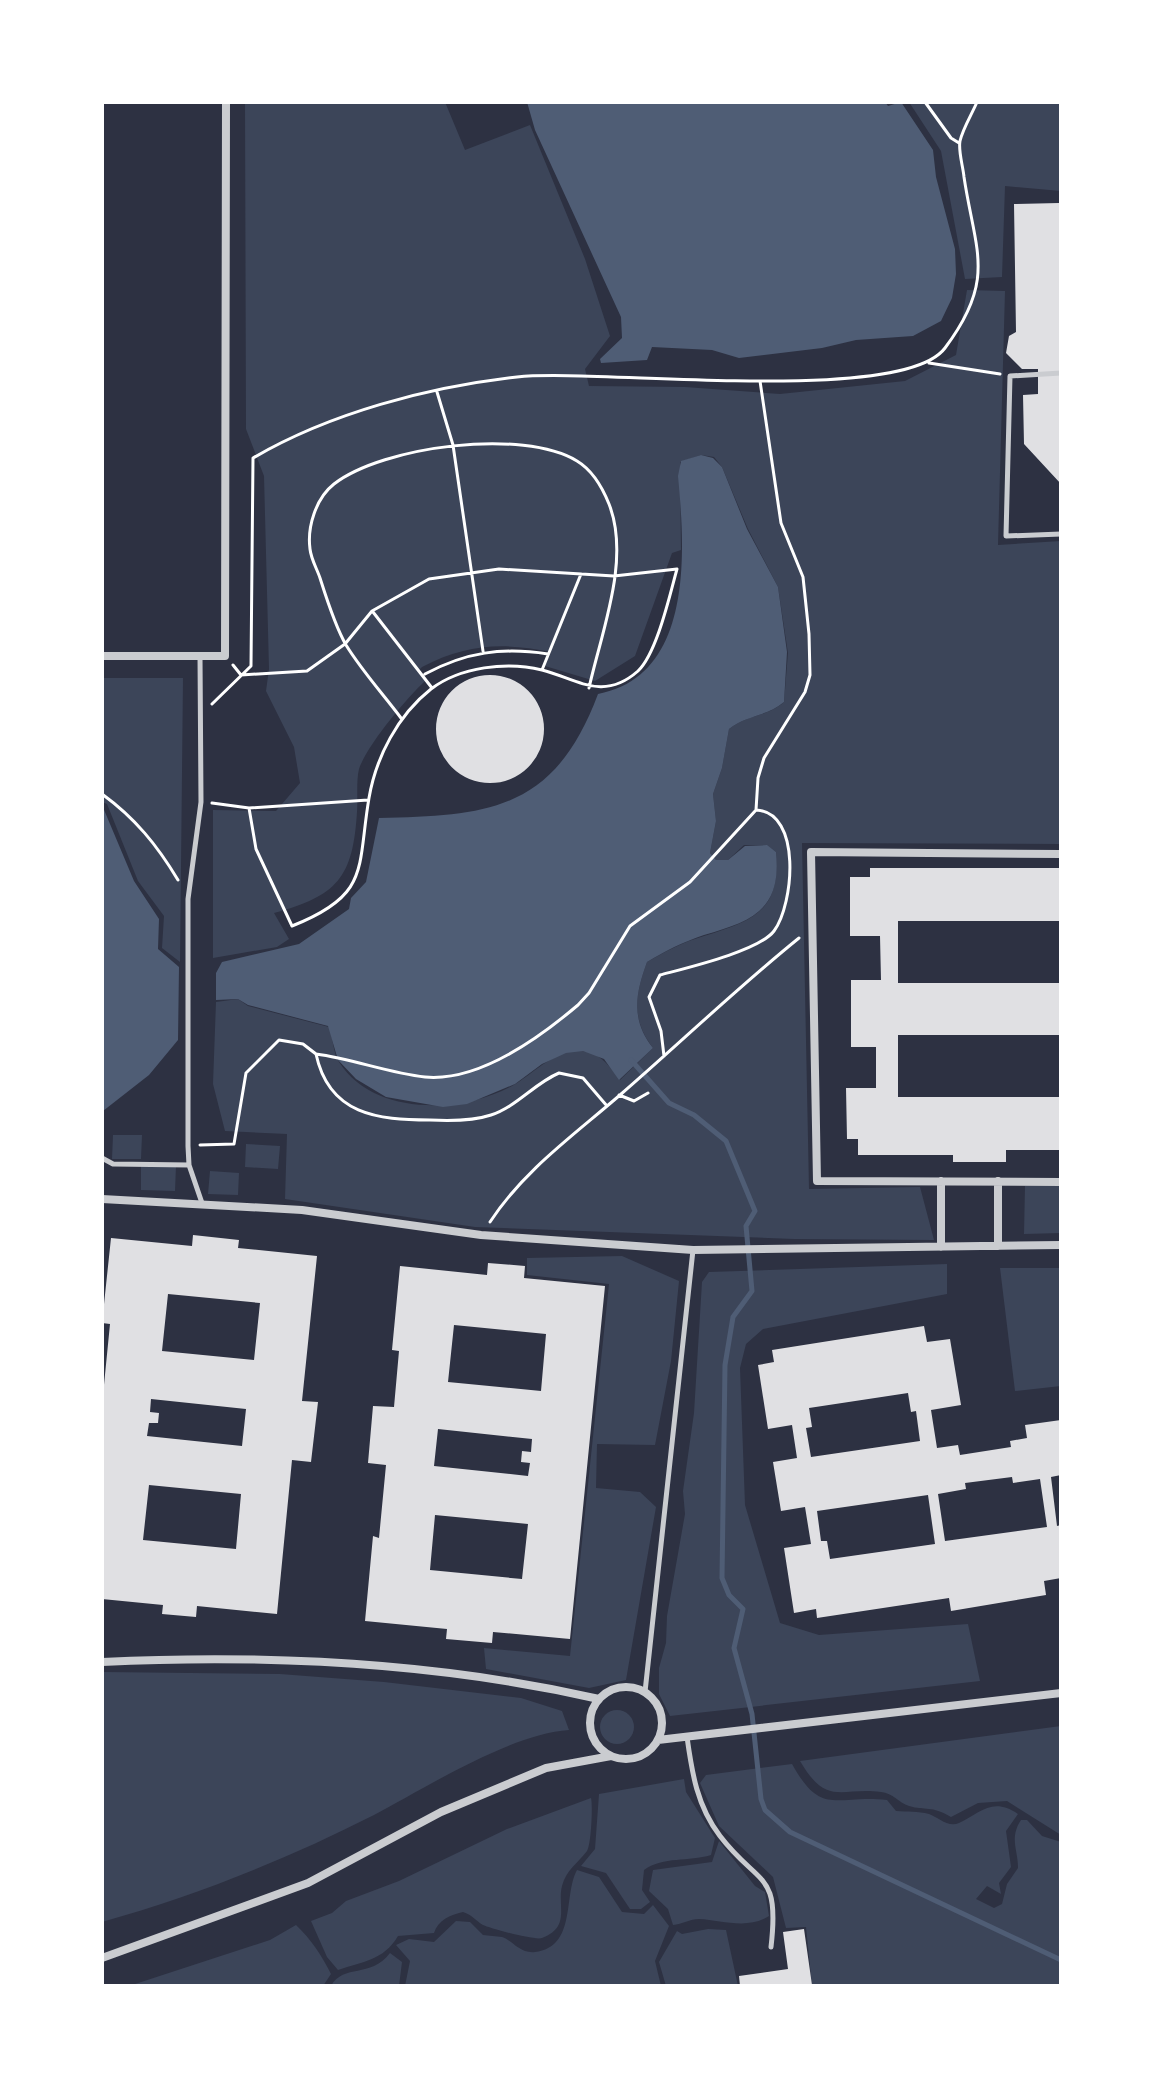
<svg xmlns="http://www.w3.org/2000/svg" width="1163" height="2088" viewBox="0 0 1163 2088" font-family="Roboto,sans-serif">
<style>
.green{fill:#3c4559}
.water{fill:#4f5d75}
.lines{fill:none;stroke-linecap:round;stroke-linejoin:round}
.stream{stroke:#4f5d75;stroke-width:5}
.building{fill:#e0e0e3;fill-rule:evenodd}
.path{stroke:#fff;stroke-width:3}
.service{stroke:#caccd0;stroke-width:5}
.minor{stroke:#caccd0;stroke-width:8}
</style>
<rect width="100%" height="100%" fill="#2d3142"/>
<path class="green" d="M245 102H445L465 150 530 125 585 259 610 336 585 369 589 386 685 387 780 394 905 381 956 355 967 290 1005 291 998 545 1061 541V844L802 843 809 1189 920 1187 934 1240 794 1239 475 1227 285 1199 287 1134 225 1131 213 1084 216 1002 238 999 248 1006 329 1027C333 1037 333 1053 339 1062 374 1117 463 1113 512 1086 534 1074 555 1048 583 1051 601 1053 610 1067 620 1080L653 1048C631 1019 635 995 647 962 666 951 683 942 704 936 753 921 781 911 776 852L766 845H744L728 860H716L710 853 716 821 713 794 722 768 729 729C746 715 767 717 784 702L788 653 778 587 748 529 722 467 714 457 701 455 680 462 681 550 672 553 635 656 595 681 545 666 551 652C503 642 466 644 422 667L418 671 425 681C406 699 367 745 359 769 356 781 358 799 357 812 353 878 337 896 274 913L289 939 277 947 213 958V810L276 811 300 783 294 747 266 691 269 669 264 476 246 429Z
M909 102H1061V191L1005 186 1002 277 965 279 941 151Z
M102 678H183L180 962 162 948 164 916 138 881 107 804 102 802Z
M113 1135H142L141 1159H112Z
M246 1144 280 1146 278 1169 245 1167Z
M141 1166H176L175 1191 141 1190Z
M210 1171 239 1173 238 1195 208 1194Z
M1025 1186H1061V1233L1024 1234Z
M622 1256 679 1281 671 1361 655 1445 597 1444 596 1488 640 1492 656 1507 626 1680 589 1688 486 1669 484 1648 570 1656 609 1284 527 1275V1258Z
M947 1264V1294L763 1329 746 1344 740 1368 745 1505 780 1623 819 1635 968 1624 980 1681 670 1716 659 1694V1668L666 1643 667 1616 685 1514 683 1491 694 1413 702 1282 709 1272Z
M1000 1268H1061V1386L1015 1391Z
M102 1672 280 1674 384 1682 521 1698 562 1711 569 1730C510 1734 427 1787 374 1815 287 1859 196 1896 102 1922Z
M600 1727a17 17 0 1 1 34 0a17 17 0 1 1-34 0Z
M1061 1726V1835L1007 1801 978 1803 951 1817C931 1805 926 1811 909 1806 899 1803 893 1793 881 1792 840 1787 827 1807 800 1761Z
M792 1764C822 1818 836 1794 887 1800L896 1811C907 1812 918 1811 929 1814 938 1817 948 1828 959 1823 979 1814 992 1796 1018 1814L1006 1831 1011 1867 999 1883 1001 1894 987 1886 976 1899 994 1908 1002 1904 1007 1884 1018 1868C1018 1849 1009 1838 1021 1820H1027L1042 1836 1061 1842V1986H812L806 1927 786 1928 773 1877 719 1826 700 1783 706 1775Z
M684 1779 686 1792 715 1838 711 1855C688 1862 664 1856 644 1870L642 1890 650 1902 641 1909H630L606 1873 581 1866 595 1849 599 1794Z
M591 1798C593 1806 591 1846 587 1851 578 1863 566 1870 562 1886 557 1906 571 1927 542 1938 536 1941 489 1928 483 1925 475 1920 472 1915 463 1912 450 1915 438 1920 434 1933L398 1936C383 1961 363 1961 338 1970L327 1957 311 1921 332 1913 346 1901 399 1881 507 1829Z
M719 1841 755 1886 765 1892 769 1916C748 1930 721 1920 699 1919 690 1919 682 1924 673 1925L668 1909 649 1891 653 1870 712 1862Z
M577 1870 599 1877 622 1912 644 1914 653 1905 669 1926 655 1961 661 1986H405L410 1961 396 1945 409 1939 434 1942 456 1921 470 1922 483 1935C489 1936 496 1936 502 1937 512 1940 520 1954 535 1952 577 1947 563 1895 577 1870Z
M296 1925C311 1939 322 1956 331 1974L323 1986H129L270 1940Z
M708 1929 726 1930 738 1986H666L659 1962 677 1931 682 1934Z
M390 1953 402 1962 399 1986H331C344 1963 370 1979 390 1953Z"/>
<path class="water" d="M527 102H885L888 106 901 102 933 150 936 177 955 249 956 274 952 298 941 321 913 336 856 340 822 348 739 358 712 350 652 347 647 360 601 363 600 359 622 338 621 317 535 130Z
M701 455 713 458 722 467 747 529 778 587 787 652 784 702C766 717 746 715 729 729L722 768 713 794 716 821 710 853 716 860H728L745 846 767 845 776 852C782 910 752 921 704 935 683 942 665 951 647 962 635 995 631 1020 653 1048L619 1080 604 1059 583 1051 566 1053 542 1064 515 1084 467 1104 443 1107 386 1097 356 1079 338 1060 328 1026 248 1005 238 999 216 1000V973L222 962 299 944 349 909 351 898 366 882 379 818C491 816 555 809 598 694 694 676 685 550 678 476L681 461Z
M102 805 134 881 159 919 158 949 179 967 178 1040 149 1075 103 1111Z"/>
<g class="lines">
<path class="stream" d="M631 1060 669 1103 694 1115 726 1141 755 1211 746 1226 752 1291 733 1317 725 1365 722 1578 729 1595 743 1609 734 1648 752 1714 761 1799 765 1810 790 1832 1061 1960"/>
</g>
<path class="building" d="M1059 203 1061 249V484L1024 444 1023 395 1038 394V369H1022L1006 353 1009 336 1016 332 1014 204Z
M436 729a54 54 0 1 1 108 0a54 54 0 1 1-108 0Z
M870 868H1061V921H898V983H1061V1035H898V1097H1061V1150H1006V1162H953V1155H858V1139H847L846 1088H876V1047H851V980H881L880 936H850V877H870Z
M193 1235 239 1240 238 1248 317 1256 302 1401 318 1402 311 1462 292 1460 277 1614 197 1606 196 1617 162 1614 163 1605 102 1599V1405L110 1324 102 1323 111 1238 192 1246ZM168 1294 260 1303 254 1360 162 1351ZM151 1399 246 1409 242 1446 147 1436 149 1423H158L159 1413 150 1412ZM149 1485 241 1494 236 1549 143 1540Z
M488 1263 525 1266 524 1278 605 1286 570 1639 493 1632 492 1643 446 1639 447 1629 365 1621 373 1536 379 1538 386 1465 368 1463 373 1406 394 1407 399 1351 392 1350 400 1266 487 1275ZM454 1325 546 1334 541 1391 448 1382ZM438 1429 532 1439 531 1452 522 1451 521 1462 530 1463 528 1476 434 1466ZM435 1515 528 1524 522 1579 430 1570Z
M924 1326 927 1342 950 1339 961 1405 931 1410 937 1448 958 1445 960 1455 1011 1447 1010 1441 1027 1438 1025 1425 1061 1420V1475L1051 1477 1057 1526 1061 1525V1578L1044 1581 1046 1595 951 1611 949 1598 817 1618 816 1609 794 1613 784 1548 811 1544 805 1507 781 1511 773 1462 797 1458 792 1425 768 1429 758 1365 774 1362 772 1350ZM908 1393 911 1412 916 1411 920 1441 811 1457 806 1428 812 1427 809 1408ZM1012 1477 1013 1483 1040 1479 1047 1527 945 1541 938 1494 966 1489 965 1483ZM928 1495 935 1544 830 1559 827 1541H821L817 1511Z
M804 1929 812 1985 740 1986 739 1976 788 1969 783 1932Z"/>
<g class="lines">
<path class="path" d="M925 102 951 138 959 143
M929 363 1000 374
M437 392 453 445 483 651
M373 612 432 688
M233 665 241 675 307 671 345 644 372 611 429 579 499 569 614 576 677 569C670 594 657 653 638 671 603 702 577 679 542 670 507 661 460 667 431 689 398 715 376 757 369 798 357 868 371 895 292 926L256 849 249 808
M542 670 581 574
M425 674C466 652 502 647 548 654
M212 704 251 666 253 458C330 413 428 387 517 377 597 368 902 406 945 348 997 279 975 251 964 177 963 166 958 151 960 141 963 128 972 114 977 102
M401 718C383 694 362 671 346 645 335 626 327 600 320 578 317 569 311 559 310 549 307 527 316 498 334 484 383 446 523 428 577 461 592 470 603 489 609 504 631 560 601 633 589 688
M102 794C135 818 157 845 178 880
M212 803 249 808 368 800
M316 1054C329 1115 378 1120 430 1120 449 1121 473 1121 491 1115 516 1107 535 1083 559 1073L583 1078 607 1106
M664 1056 661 1031 649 997 660 975C686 968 759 951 774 931 794 904 802 812 756 810
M619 1095 634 1101 648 1093
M200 1145 234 1144 246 1073 279 1040 303 1044 316 1054C353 1059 389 1073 425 1077 479 1082 538 1039 578 1005L589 993 630 926 690 882 756 810 758 778 764 758 805 692 810 675 809 634 803 577 781 523 760 381
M490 1222C524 1170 574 1135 620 1095 680 1043 737 988 799 938"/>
<path class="service" d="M1061 373 1010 376 1006 536 1061 534
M200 656 201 802 188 899V1146L189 1165 202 1203
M102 1158 113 1164 189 1165
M645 1692 693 1250
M687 1737C692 1773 697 1806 720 1836 759 1887 780 1870 771 1947"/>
<path class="minor" d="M102 656H225L226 102
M1061 854 811 852 817 1181 1061 1182
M941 1181V1247
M998 1181V1246
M102 1199 302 1210 481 1235 693 1250 1061 1245
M102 1662C268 1654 436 1662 599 1699
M590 1723a36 36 0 1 1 72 0a36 36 0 1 1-72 0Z
M658 1740 1061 1693
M102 1958 308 1883 441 1812 546 1768 611 1756"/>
</g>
<rect width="1163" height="2088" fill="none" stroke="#ffffff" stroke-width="208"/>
</svg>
